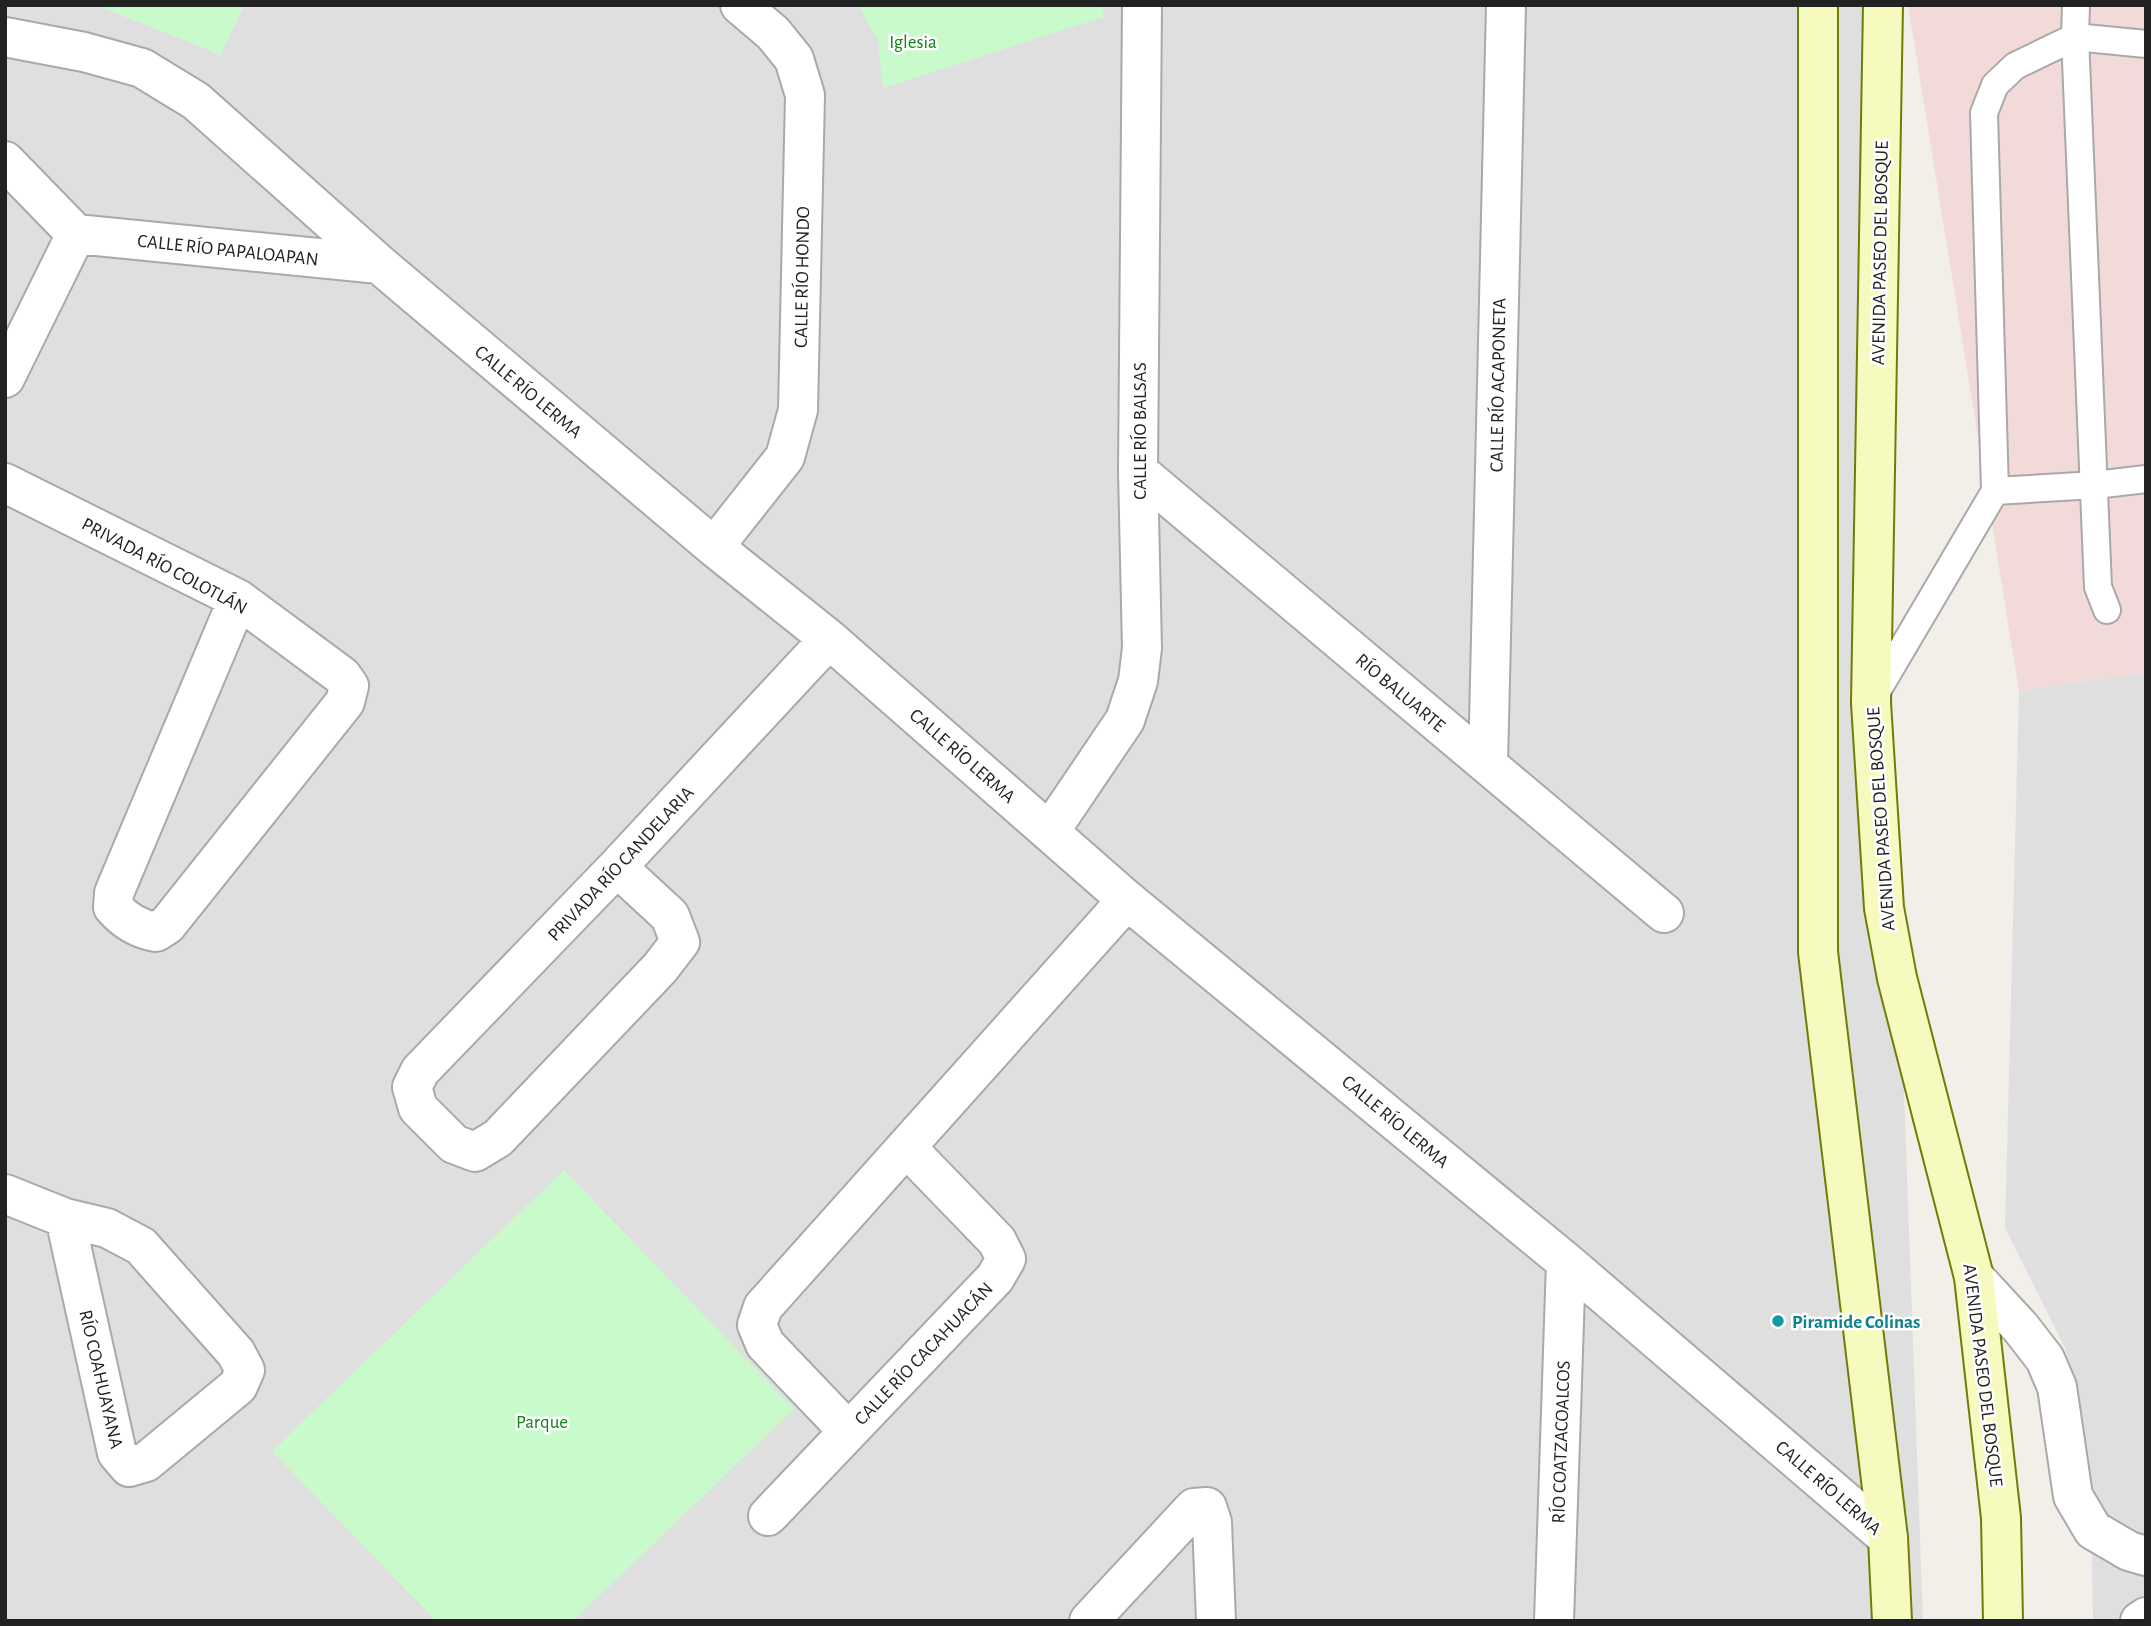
<svg xmlns="http://www.w3.org/2000/svg" width="2151" height="1626" viewBox="0 0 2151 1626" font-family="'Alegreya Sans',sans-serif">
<style>
.residential{fill:#e0dfdf}
.commercial{fill:#f2dad9}
.park{fill:#c8facc}
.lines{fill:none;stroke-linecap:round;stroke-linejoin:round}
.service-casing{stroke:#a9a9a9;stroke-width:30}
.minor-casing{stroke:#a9a9a9;stroke-width:42}
.secondary-casing{stroke:#707d05;stroke-width:42}
.service{stroke:#fff;stroke-width:26}
.minor{stroke:#fff;stroke-width:38}
.secondary{stroke:#f7fabf;stroke-width:38}
.culture-dot{fill:#0f9aa8;stroke:#fff;stroke-width:2.5}
.labels{text-anchor:middle;stroke-width:5;stroke-linejoin:round;paint-order:stroke}
.park-label{font-size:19px;fill:#0c8416;stroke:#fff}
.street-label{font-size:19px;fill:#222;stroke:#fff}
.culture-label{font-size:19px;font-weight:bold;fill:#0d838f;stroke:#fff;text-anchor:start}
</style>
<rect width="100%" height="100%" fill="#f2efe9"/>
<path class="residential" d="M5 5H1865L1923 1621H5Z
M2146 672V1621H2093L2090 1469 2065 1348 2005 1228 2019 691Z"/>
<path class="commercial" d="M1908 5H2146V672L2019 691Z"/>
<path class="park" d="M95 5H244L221 55Z
M858 5H1102L1104 17 883 88 878 40Z
M564 1170 794 1409 573 1621H436L272 1451Z"/>
<g class="lines">
<defs>
<path id="service" d="M2076 5 2075 37 2098 587 2107 610
M1995 491 2095 485 2146 479
M1873 698 1995 491 1984 113 1995 85 2015 66 2075 37 2146 44"/>
<path id="minor" d="M5 37 84 52 142 68 196 101 379 264 714 547 829 639 1127 900 1566 1262 1888 1538
M5 161 76 234 379 264
M5 378 76 234
M1138 471 1664 913
M5 483 238 599 342 676 349 686 345 702 167 925 156 932C138 929 125 921 113 907L114 893 238 599
M714 547 785 457 798 410 805 95 794 59 773 33 740 5
M1488 764 1506 5
M1050 831 1125 720 1138 681 1142 648 1138 471 1142 5
M617 867 670 916 680 942 660 968 498 1138 475 1152 454 1144 418 1108 412 1087 420 1071 617 867 829 639
M5 1194 65 1218 107 1228 141 1246 236 1353 245 1370 238 1386 146 1462 129 1467 117 1453 65 1218
M1974 1277 2021 1328 2045 1359 2057 1387 2073 1496 2093 1530 2129 1551 2146 1556
M848 1431 765 1344 757 1325 763 1307 1127 900
M768 1516 995 1278 1006 1259 997 1241 907 1148
M1089 1621 1194 1508 1207 1507 1212 1522 1216 1621
M1554 1621 1566 1262
M2140 1621 2146 1617"/>
<path id="secondary" d="M1818 5V952L1888 1538 1892 1621
M1883 5 1871 703 1884 908 1897 978 1974 1277 2001 1518 2003 1621"/>
</defs>
<use href="#service" class="service-casing"/>
<use href="#minor" class="minor-casing"/>
<use href="#secondary" class="secondary-casing"/>
<use href="#service" class="service"/>
<use href="#minor" class="minor"/>
<use href="#secondary" class="secondary"/>
</g>
<circle class="culture-dot" cx="1778" cy="1321" r="7"/>
<g class="labels">
<g class="park-label">
<text x="913" y="48">Iglesia</text>
<text x="542" y="1428">Parque</text>
</g>
<g class="street-label">
<text transform="translate(228 249) rotate(6)" y="7">CALLE RÍO PAPALOAPAN</text>
<text transform="translate(1879 253) rotate(-89)" y="7">AVENIDA PASEO DEL BOSQUE</text>
<text transform="translate(801 277) rotate(-89)" y="7">CALLE RÍO HONDO</text>
<text transform="translate(1497 385) rotate(-89)" y="7">CALLE RÍO ACAPONETA</text>
<text transform="translate(529 391) rotate(40)" y="7">CALLE RÍO LERMA</text>
<text transform="translate(1139 431) rotate(-90)" y="7">CALLE RÍO BALSAS</text>
<text transform="translate(165 565) rotate(28)" y="7">PRIVADA RÍO COLOTLÁN</text>
<text transform="translate(1401 692) rotate(40)" y="7">RÍO BALUARTE</text>
<text transform="translate(963 755) rotate(41)" y="7">CALLE RÍO LERMA</text>
<text transform="translate(1880 819) rotate(-94)" y="7">AVENIDA PASEO DEL BOSQUE</text>
<text transform="translate(620 863) rotate(-47)" y="7">PRIVADA RÍO CANDELARIA</text>
<text transform="translate(1396 1121) rotate(40)" y="7">CALLE RÍO LERMA</text>
<text transform="translate(923 1353) rotate(-46)" y="7">CALLE RÍO CACAHUACÁN</text>
<text transform="translate(1984 1375) rotate(83)" y="7">AVENIDA PASEO DEL BOSQUE</text>
<text transform="translate(102 1379) rotate(77)" y="7">RÍO COAHUAYANA</text>
<text transform="translate(1560 1442) rotate(-88)" y="7">RÍO COATZACOALCOS</text>
<text transform="translate(1829 1487) rotate(41)" y="7">CALLE RÍO LERMA</text>
</g>
<g class="culture-label">
<text x="1792" y="1328">Piramide Colinas</text>
</g>
</g>
<rect width="2151" height="1626" fill="none" stroke="#222222" stroke-width="14"/>
</svg>
